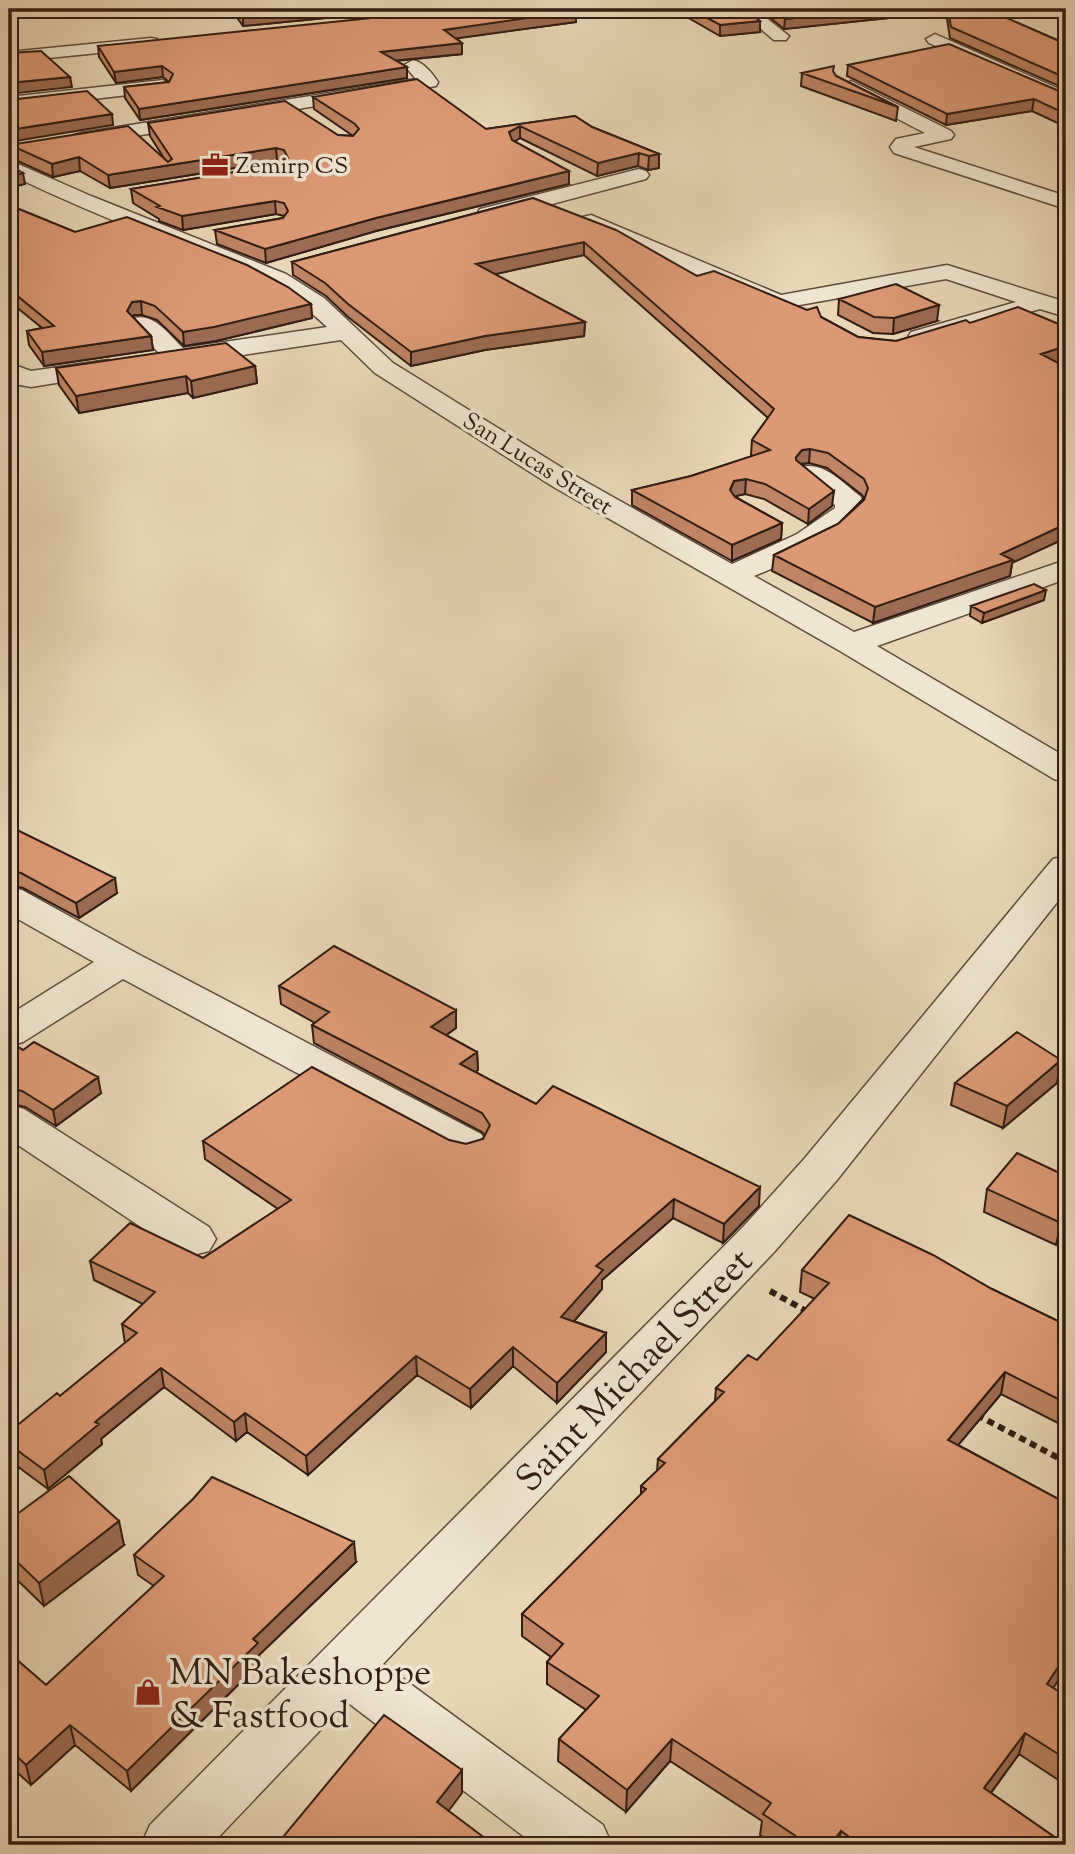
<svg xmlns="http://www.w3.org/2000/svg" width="1075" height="1854" viewBox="0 0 1075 1854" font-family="'Sorts Mill Goudy',serif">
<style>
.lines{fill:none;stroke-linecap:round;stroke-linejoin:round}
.minor-casing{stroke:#5f4c3c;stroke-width:3}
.path{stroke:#321d13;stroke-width:6;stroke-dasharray:7 5;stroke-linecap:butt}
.minor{fill:#efe5d0;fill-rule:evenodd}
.wall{fill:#be8465;stroke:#321d13;stroke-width:2}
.shaded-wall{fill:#9b6b53;stroke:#321d13;stroke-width:2}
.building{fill:#dd9976;stroke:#321d13;stroke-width:2}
.labels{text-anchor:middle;stroke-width:7;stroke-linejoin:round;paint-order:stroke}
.far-poi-label{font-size:24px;fill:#321d13;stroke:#efe5d0;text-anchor:start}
.far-street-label{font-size:24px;fill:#321d13;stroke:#efe5d0}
.near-street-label{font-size:37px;fill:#321d13;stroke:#efe5d0}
.near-poi-label{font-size:37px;fill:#321d13;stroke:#efe5d0;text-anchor:start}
</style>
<rect width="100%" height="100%" fill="#e7d7b7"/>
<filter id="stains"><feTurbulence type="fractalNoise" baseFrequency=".00286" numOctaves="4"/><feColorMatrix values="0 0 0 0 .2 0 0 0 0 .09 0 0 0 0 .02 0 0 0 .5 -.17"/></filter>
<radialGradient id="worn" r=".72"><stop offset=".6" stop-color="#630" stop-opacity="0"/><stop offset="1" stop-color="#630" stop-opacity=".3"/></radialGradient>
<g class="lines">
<defs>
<path id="minor" d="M737 9H755L789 36 786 40H774Z
M935 34 1066 92V105L929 43 926 39Z
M151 38 157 39 160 43 157 47 9 62V52Z
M413 60C423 62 432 73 438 82L436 86 81 145 74 143 71 139 74 135 81 133 416 79 404 65Z
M163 80 172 86 170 90 9 109V97Z
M851 81 951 131 954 135 951 139 914 147 1066 196V209L894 153 890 147 896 139 925 133 844 91 842 87Z
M9 160 91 196 286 274 324 298 393 363 572 474 732 564 797 534 835 508V505L797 473 801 467C824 461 843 483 860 496L864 502C861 535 782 564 754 576L854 632 1066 560V579L877 646 1066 757V782L1054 779 840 651 552 486 375 373 341 340 177 365 168 362 134 328 131 323 134 318C155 313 169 335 183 348L327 327C281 282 221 264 162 240 110 220 59 198 9 174Z
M639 169 646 171 649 175 646 179 488 221 480 219 477 214 480 209Z
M591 215 781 295 947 265 1066 302V317L1040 309 920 344 911 342 908 337 911 332 1016 302 946 279 777 309 583 227 580 222 583 217Z
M108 360 117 363 121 368 117 373 31 387 9 383V363L31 371Z
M1066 856V891L837 1180 775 1251 383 1664 603 1825 612 1845H535L347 1702 211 1845H141L150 1825 743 1227 805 1158 1053 859Z
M9 887 22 890 136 953 481 1134 488 1145 481 1156 466 1160 451 1156 123 979 23 1042 9 1046V1015L94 962 9 914Z
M9 1105 24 1109 209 1227 216 1239 209 1251 193 1255 177 1251 9 1139Z"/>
</defs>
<use href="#minor" class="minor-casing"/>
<path class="path" d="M770 1291 808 1312
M977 1415 1066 1462"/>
<use href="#minor" class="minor"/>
</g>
<path class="wall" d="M231 9H418L243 26Z
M673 9H745L760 32 720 36Z
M759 9H986L1066 44V89L950 38 946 12 784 29Z
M576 17V22L456 38 462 43V54L396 61 407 67V78L140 120 125 98 124 87 169 82 163 77 116 83 99 57 98 46Z
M848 65 1066 94V127L1032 111 946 125 847 76Z
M833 72 836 76 898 107 896 121 801 86 802 73Z
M313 97 486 129 575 116 592 127 659 154V168L648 170 638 166 597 176 520 138 515 141 569 184 376 231 266 263 217 244 215 230 283 218 284 216 276 214 183 230 159 221V219L133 203 131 189 277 165 281 163 277 161 110 188 80 171 53 177 11 158 10 145 165 160 150 136 148 123 353 136 314 109Z
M533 198 697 276 821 317 858 337 896 341 970 323 1066 327V359L1057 362 1012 563 1010 576 873 623 772 571 774 555 838 524 864 498 862 495 827 468 809 463 802 464 832 506 808 524 764 499 745 494 734 496 782 523 781 539 732 561 632 505V490L691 476 753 456 751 455 752 440 768 418 584 255 494 274 585 322 584 336 485 350 411 366 348 317 326 296 293 275 292 262Z
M9 205 75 232 311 304 312 318 216 341 184 346 157 320 142 315H134L133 317 151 336 153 350 44 366 29 345 27 331 42 328 9 301Z
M839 299 937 321 893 334 873 333 838 315Z
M255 366 257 383 193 398 188 393 79 413 59 385 56 368Z
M1044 600 982 623 970 616 971 606Z
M9 826 117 893 79 918 23 888 9 885Z
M279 986 456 1010V1028L446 1035 477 1052 478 1070 475 1072 536 1104 759 1206 723 1243 673 1218 602 1280V1289L574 1321 606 1333V1352L557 1403 513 1366 471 1408 417 1375 308 1475 247 1432 236 1441 164 1387 101 1439 102 1444 48 1489 9 1460V1432L60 1396 125 1343 122 1324 143 1304 94 1280 90 1261 203 1258 278 1209 205 1159 203 1141 449 1140 466 1144 483 1139 485 1135 482 1132 314 1043 312 1025 315 1023 281 1004Z
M9 1042 101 1093 56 1126 25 1107 9 1103Z
M955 1083H1057L1003 1128 951 1105Z
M1066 1176V1232L1056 1245 984 1212 987 1189Z
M802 1270 992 1289 1066 1325V1427L1001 1394 958 1445 1066 1503V1668L1053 1688 1066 1696V1785L1019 1754 991 1793 1066 1845H775L760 1835 762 1821 670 1761 626 1812 558 1761 559 1739 586 1710 547 1684V1662L551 1657 522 1636V1614L641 1495V1486L657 1471 658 1459 715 1401 716 1388 757 1360 815 1299 800 1292Z
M9 1520 124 1545 44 1606 9 1572Z
M134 1555 356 1562 259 1655 260 1663 131 1791 75 1745 31 1785 9 1765V1653L46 1685 154 1586 138 1575Z"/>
<path class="shaded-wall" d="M314 9H418L243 26V16Z
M570 9H637L576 17V22L445 40 444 30Z
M883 9H946V12L784 29 785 19Z
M760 21V32L720 36V25Z
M462 43V54L381 62V52Z
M162 66 163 77 116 83 114 72Z
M407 67V78L140 120 139 109Z
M70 77 72 87 9 94V83Z
M1034 99 1032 111 946 125 947 114Z
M112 114 113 125 9 142V130Z
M520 126V138L509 145V132Z
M276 148 277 161 110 188 108 175Z
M639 153 638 166 597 176 598 163Z
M659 154V168L648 170 649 156Z
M79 157 80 171 53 177 52 164Z
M569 171V184L376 231 266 263 265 249 376 218Z
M23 173 25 184 9 188V176Z
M275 201 276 214 183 230 182 216Z
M584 242V255L477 278 476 264Z
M141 301 142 315H134L129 325 127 311 132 302Z
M311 304 312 318 216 341 184 346 183 332Z
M939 305 937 321 893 334 894 318Z
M585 322 584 336 485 350 411 366V352L485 336Z
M151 336 153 350 44 366 42 352Z
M1066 346V359L1039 368 1041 354Z
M255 366 257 383 193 398 191 381Z
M186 376 188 393 79 413 76 396Z
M810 449 809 463 801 464 795 472 796 457 802 450Z
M746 479 745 494 733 497 730 490 734 481Z
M834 491 832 506 808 524 809 509Z
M782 523 781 539 732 561V545Z
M1066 524V538L1012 563 1010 576 873 623 875 607 1001 554Z
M1046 590 1044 600 982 623 984 613Z
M115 878 117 893 79 918 76 903Z
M456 1010V1028L431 1046V1027Z
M477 1052 478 1070 460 1083V1064Z
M1061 1060 1057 1083 1003 1128 1007 1106Z
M98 1077 101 1093 56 1126 53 1110Z
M760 1187 759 1206 723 1243 724 1224Z
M674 1199 673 1218 602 1280V1289L561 1336V1317L596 1266Z
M1066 1215V1232L1056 1245 1061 1223Z
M606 1333V1352L557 1403V1383Z
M513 1347V1366L471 1408 470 1389Z
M416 1356 417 1375 308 1475 306 1456Z
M161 1368 164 1387 101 1439 102 1444 48 1489 44 1470 95 1422Z
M1005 1372 1001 1394 944 1462 948 1440Z
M245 1413 247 1432 236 1441 234 1422Z
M119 1521 124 1545 44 1606 39 1583Z
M354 1542 356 1562 259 1655 260 1663 131 1791 127 1771 253 1639Z
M1066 1655V1668L1042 1706 1047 1684Z
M70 1725 75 1745 31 1785 26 1765Z
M1025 1733 1019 1754 979 1809 984 1788Z
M672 1739 670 1761 626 1812 627 1790Z
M462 1770V1793L438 1825 437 1802Z
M841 1831 838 1845H830Z"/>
<path class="building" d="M237 9H314L243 16Z
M460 9H573L576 11 444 30 462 43 381 52 407 67 139 109 124 87 169 82 173 74 162 66 114 72 98 46Z
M691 9H745L760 21 720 25Z
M772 9H883L785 19Z
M948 9H986L1066 44V78L951 27Z
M949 44 1066 94V114L1034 99 947 114 848 65Z
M41 51 70 77 9 83V53Z
M834 66 833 71 836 76 898 107 802 73Z
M417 79 486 129 575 116 592 127 659 154 649 156 639 153 598 163 520 126 509 132 512 140 569 171 376 218 265 249 215 230 283 218 288 211 284 203 275 201 182 216 157 207 160 206 131 189 277 165 288 158 284 150 276 148 108 175 79 157 52 164 10 145 128 126 168 162 172 159 148 123 285 101 338 135 353 136 359 129 355 124 313 97Z
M87 91 112 114 9 130V100Z
M9 165 23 173 9 176Z
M533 198 616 230 697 276 714 271 807 310 817 307 821 317 858 337 896 341 966 320 970 323 1018 307 1066 327V346L1041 354 1066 367V524L1001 554 1013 560 875 607 774 555 838 524 864 500 868 488 864 479 828 453 810 449 802 450 796 457V460L834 491 809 509 765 484 746 479 734 481 730 490 735 497 782 523 732 545 632 490 691 476 770 450 752 440 774 409 584 242 476 264 585 322 485 336 411 352 348 304 325 283 292 262Z
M9 205 75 232 127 217 247 265 288 287 311 304 214 327 183 332 155 306 141 301 132 302 127 311 151 336 42 352 27 331 54 326 9 289Z
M896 284 939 305 894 318 874 317 839 299Z
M226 343 255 366 191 381 186 376 76 396 56 368Z
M1034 584 1046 590 984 613 971 606Z
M9 826 115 878 76 903 21 873 9 871Z
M334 946 456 1010 431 1027 477 1052 460 1064 536 1104 553 1086 760 1187 724 1224 674 1199 596 1266 603 1270 561 1317 606 1333 557 1383 513 1347 470 1389 416 1356 306 1456 245 1413 234 1422 161 1368 95 1422 99 1424 44 1470 9 1444V1432L57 1393 60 1396 137 1333 122 1324 155 1292 90 1261 130 1223 203 1258 291 1200 203 1141 312 1067 449 1140 466 1144 483 1139 490 1125 482 1113 312 1025 329 1012 279 986Z
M1017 1032 1061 1060 1007 1106 955 1083Z
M9 1042 23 1050 34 1042 98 1077 53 1110 22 1091 9 1088Z
M1017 1153 1066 1176V1215L1061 1223 987 1189Z
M849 1215 933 1255 992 1289 1066 1325V1403L1005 1372 948 1440 1066 1503V1655L1047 1684 1066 1696V1759L1025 1733 984 1788 1066 1845H860L841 1831 830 1845H809L763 1814 771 1803 672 1739 627 1790 559 1739 599 1696 547 1662 563 1644 522 1614 646 1489 641 1486 665 1463 658 1459 724 1392 716 1388 748 1355 757 1360 829 1283 802 1270Z
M69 1476 119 1521 39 1583 9 1554V1520Z
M212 1477 354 1542 253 1639 258 1643 127 1771 70 1725 26 1765 9 1749V1653L46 1685 164 1576 134 1555 193 1499Z
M384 1715 462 1770 437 1802 494 1845H281L278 1843Z"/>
<defs>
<symbol id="office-bare" viewBox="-9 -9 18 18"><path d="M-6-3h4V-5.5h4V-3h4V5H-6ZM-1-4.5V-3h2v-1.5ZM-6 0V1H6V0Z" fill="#8f2418" stroke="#efe5d0" stroke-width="2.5" paint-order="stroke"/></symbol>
<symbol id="shop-bare" viewBox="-9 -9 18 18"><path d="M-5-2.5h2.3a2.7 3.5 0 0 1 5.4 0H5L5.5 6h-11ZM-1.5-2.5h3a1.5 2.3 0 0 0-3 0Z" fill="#8f2418" stroke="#efe5d0" stroke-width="2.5" paint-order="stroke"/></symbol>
</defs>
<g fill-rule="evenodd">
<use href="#office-bare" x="196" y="146" width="38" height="38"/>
<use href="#shop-bare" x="129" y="1673" width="38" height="38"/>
</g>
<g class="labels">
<g class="far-poi-label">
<text x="236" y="173">Zemirp CS</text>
</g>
<g class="far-street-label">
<text transform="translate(538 463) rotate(32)" y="8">San Lucas Street</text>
</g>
<g class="near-street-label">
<text transform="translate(633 1369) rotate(-46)" y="13">Saint Michael Street</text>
</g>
<g class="near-poi-label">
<text x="169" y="1684">MN Bakeshoppe<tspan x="169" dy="43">&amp; Fastfood</tspan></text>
</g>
</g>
<rect width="1075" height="1854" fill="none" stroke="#e7d7b7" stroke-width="35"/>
<rect x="10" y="10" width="1054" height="1833" fill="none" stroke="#321d13" stroke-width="3.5"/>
<rect x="18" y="18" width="1040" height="1819" fill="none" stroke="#321d13" stroke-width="2"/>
<rect width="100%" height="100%" filter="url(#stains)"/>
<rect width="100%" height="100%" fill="url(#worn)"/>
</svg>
